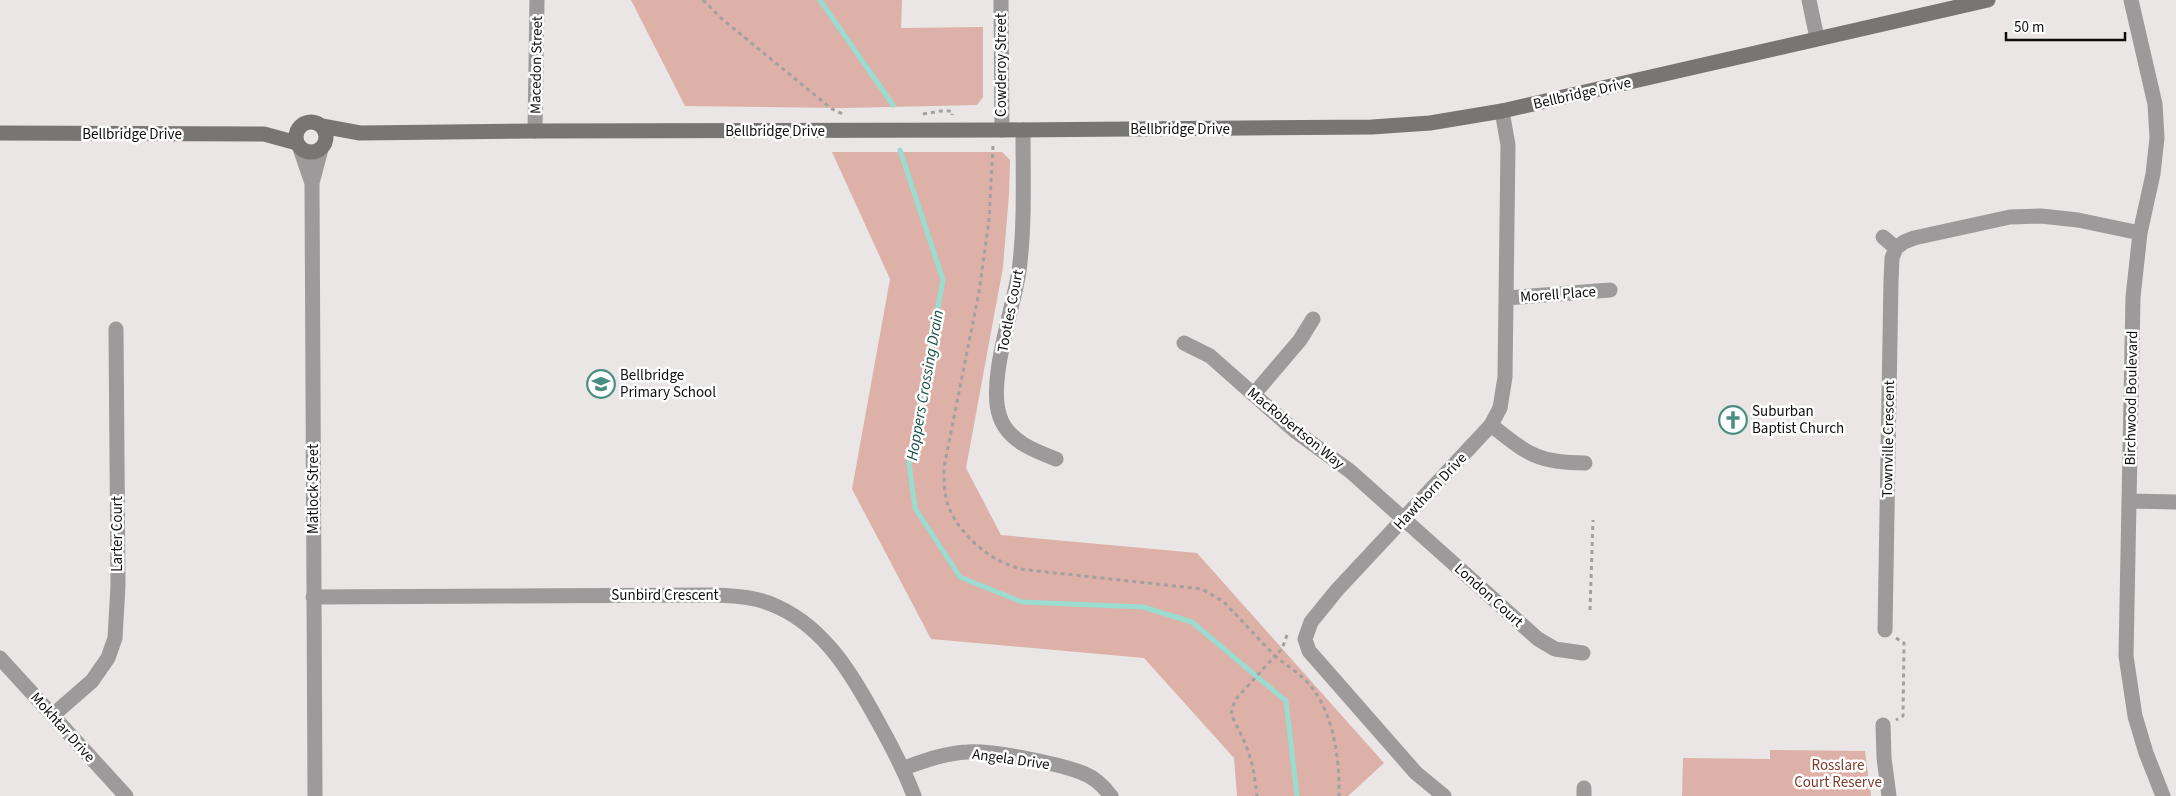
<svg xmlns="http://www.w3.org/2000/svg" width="2176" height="796" viewBox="0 0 2176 796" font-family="'Source Sans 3',sans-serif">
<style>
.green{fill:#ddb1a7}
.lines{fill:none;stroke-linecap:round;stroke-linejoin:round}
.stream{stroke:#9adcd0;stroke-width:5}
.path{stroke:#a3a0a0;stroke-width:3;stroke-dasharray:4 4;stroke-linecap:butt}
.street{stroke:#9c9a9a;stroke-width:15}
.secondary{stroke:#787575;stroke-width:15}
.labels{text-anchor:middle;stroke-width:5;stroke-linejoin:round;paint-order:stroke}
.street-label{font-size:15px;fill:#0f0e0e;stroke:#fff}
.poi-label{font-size:15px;fill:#0f0e0e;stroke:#fff;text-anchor:start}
.park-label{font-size:15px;fill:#7f3a2c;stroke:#fff}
.water-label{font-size:16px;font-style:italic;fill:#175048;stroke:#fff}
</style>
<rect width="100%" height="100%" fill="#e9e6e5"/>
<path class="green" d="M631 0H902L901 28 983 27V97L977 105 844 108 685 106Z
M832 152H1002L1010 160 1009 194 1003 267 966 468 1001 535 1197 553 1384 763 1348 796H1237L1234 758 1144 658 931 639 852 489 890 279Z
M1770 750 1865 751 1871 796H1682L1683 758 1770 759Z"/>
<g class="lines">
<path class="stream" d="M820 0 893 105
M900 150 943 280 909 463 915 508 960 577 1022 602 1143 607 1192 622 1286 701 1297 796"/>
<path class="path" d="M703 0 722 19 832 109 843 114
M923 114 941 111H952V115
M993 146 989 220 979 292 944 467C944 479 944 491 947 502 957 535 995 566 1028 570L1202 589 1224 602 1275 656 1235 700 1231 714 1246 745 1253 767 1257 796
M1590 610 1593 520
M1287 635 1282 649 1275 656C1287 666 1304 676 1313 689 1334 717 1340 762 1339 796
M1896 638 1904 643 1903 716 1896 720"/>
<path class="street" d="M1001 0 1002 130
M1809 0 1817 38
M2131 0 2155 104 2157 138 2153 174 2140 233 2133 297 2126 656 2135 716 2146 753 2163 796
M1023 130C1023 177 1025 225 1019 271 1013 310 987 383 1000 417 1008 441 1035 451 1056 459
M535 131 537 0
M300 148 312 183
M1883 237 1896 248
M1506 298 1610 290
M1184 343 1210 356 1295 431 1350 471 1538 639 1555 649 1583 653
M1254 394 1300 340 1313 319
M1491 425C1528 454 1537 463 1585 463
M2129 501 2176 502
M313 597 715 595C737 596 758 597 778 607 826 629 853 676 877 720 891 745 904 769 914 796
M1885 630 1891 281 1892 258 1896 248 1904 242 1914 238 2010 217 2041 216 2078 220 2140 233
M0 658 126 796
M53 715 92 681 108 658 115 638 118 586 116 329
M1883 725 1884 758 1889 796
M904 768C924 761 945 753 967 752 992 750 1062 764 1085 774 1095 778 1104 787 1111 796
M315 796 312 183 321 149
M1444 796 1416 773 1309 651 1305 639 1311 622 1337 590 1491 425 1500 408 1505 377 1508 145 1502 111
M1584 796V788"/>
<path class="secondary" d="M296 137a15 15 0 1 1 30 0a15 15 0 1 1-30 0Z
M322 126 360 133 535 131 1002 130 1372 127 1430 123 1502 111 1988 0
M0 133 264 134 297 143"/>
</g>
<defs>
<symbol id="school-ring" viewBox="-11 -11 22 22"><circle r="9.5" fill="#fff" stroke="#488d82" stroke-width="1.5"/><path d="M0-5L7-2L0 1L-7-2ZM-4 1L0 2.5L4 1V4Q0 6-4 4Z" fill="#488d82"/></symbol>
<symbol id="church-ring" viewBox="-11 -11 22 22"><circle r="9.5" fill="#fff" stroke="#488d82" stroke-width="1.5"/><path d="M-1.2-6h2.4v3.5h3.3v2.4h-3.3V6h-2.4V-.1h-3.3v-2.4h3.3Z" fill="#488d82"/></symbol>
</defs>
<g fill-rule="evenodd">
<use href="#school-ring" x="585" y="368" width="32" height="32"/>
<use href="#church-ring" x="1717" y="404" width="32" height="32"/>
</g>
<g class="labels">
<g class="street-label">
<text transform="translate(536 65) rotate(-89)" y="5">Macedon Street</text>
<text transform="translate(1001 65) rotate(-90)" y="5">Cowderoy Street</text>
<text transform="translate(1582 93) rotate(-13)" y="5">Bellbridge Drive</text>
<text x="1180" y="134">Bellbridge Drive</text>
<text x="775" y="136">Bellbridge Drive</text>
<text x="132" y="139">Bellbridge Drive</text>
<text transform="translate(1558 294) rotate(-4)" y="5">Morell Place</text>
<text transform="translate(1010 311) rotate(-79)" y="5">Tootles Court</text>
<text transform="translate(2131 398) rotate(-89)" y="5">Birchwood Boulevard</text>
<text transform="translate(1296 428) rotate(39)" y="5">MacRobertson Way</text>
<text transform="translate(1888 439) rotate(-89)" y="5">Townville Crescent</text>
<text transform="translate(313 489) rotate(-90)" y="5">Matlock Street</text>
<text transform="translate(1430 491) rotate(-47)" y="5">Hawthorn Drive</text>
<text transform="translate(117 534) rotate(-90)" y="5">Larter Court</text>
<text x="665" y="600">Sunbird Crescent</text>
<text transform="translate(1489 595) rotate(42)" y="5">London Court</text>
<text transform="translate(63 727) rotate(48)" y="5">Mokhtar Drive</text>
<text transform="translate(1011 759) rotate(8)" y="5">Angela Drive</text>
</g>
<g class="poi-label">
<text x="620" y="380">Bellbridge<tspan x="620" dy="17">Primary School</tspan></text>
<text x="1752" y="416">Suburban<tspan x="1752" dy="17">Baptist Church</tspan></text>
</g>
<g class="park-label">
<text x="1838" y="770">Rosslare<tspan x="1838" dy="17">Court Reserve</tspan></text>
</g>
<g class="water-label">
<text transform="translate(924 385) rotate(-80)" y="6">Hoppers Crossing Drain</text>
</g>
</g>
<path d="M2006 32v8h119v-8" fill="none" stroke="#0f0e0e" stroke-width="2.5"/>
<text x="2014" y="32" font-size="15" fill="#0f0e0e" stroke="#ffffff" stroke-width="4" paint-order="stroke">50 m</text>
</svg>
